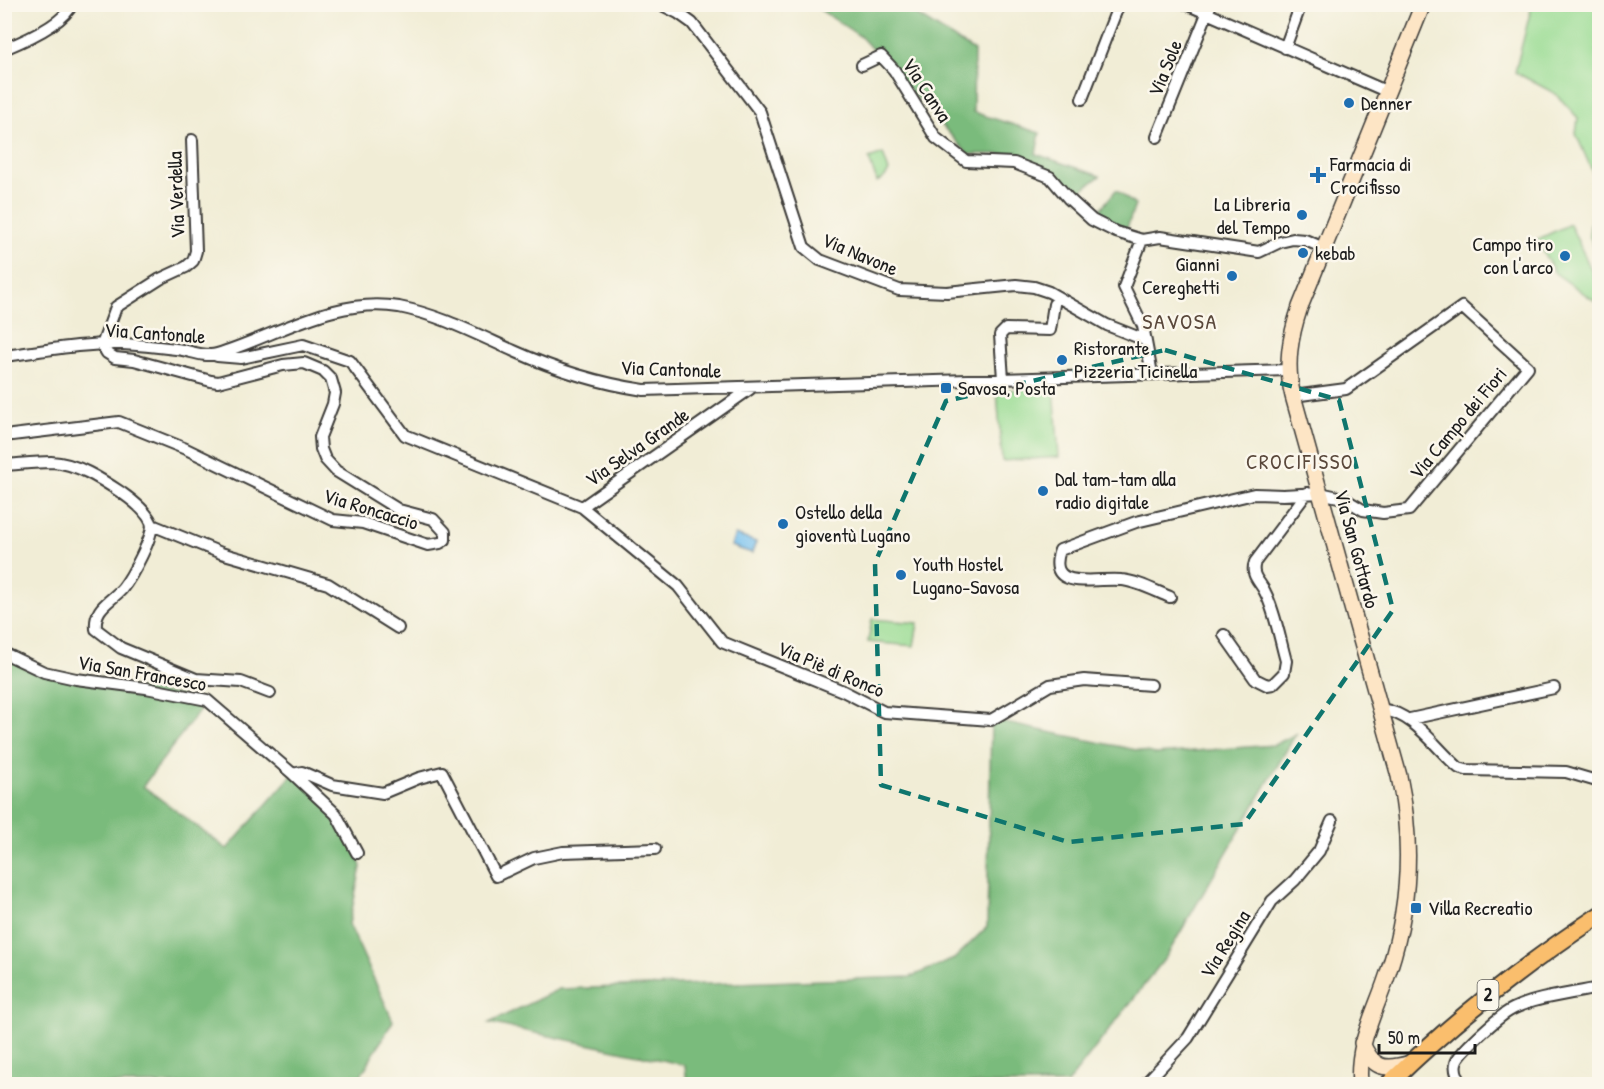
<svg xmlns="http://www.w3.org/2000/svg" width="1604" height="1089" viewBox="0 0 1604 1089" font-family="'Patrick Hand',sans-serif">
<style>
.green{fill:#98db92;stroke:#5a7c57;stroke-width:1.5}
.forest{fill:#7abb7c;stroke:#4b6c4c;stroke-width:1.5}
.water{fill:#75c0ef;stroke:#486e86;stroke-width:1.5}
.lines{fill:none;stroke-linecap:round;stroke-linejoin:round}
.minor-casing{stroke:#3c3b38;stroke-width:14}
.secondary-casing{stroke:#3c3b38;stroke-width:18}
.primary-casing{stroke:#3c3b38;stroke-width:20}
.minor{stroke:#fff;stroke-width:10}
.secondary{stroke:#fde5c5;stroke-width:15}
.primary{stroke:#fabe6d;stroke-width:16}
.marked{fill:none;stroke:#0f766e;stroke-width:4.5;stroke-dasharray:12 8;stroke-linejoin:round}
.poi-dot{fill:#1f6fb2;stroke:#fbf7ec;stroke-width:2}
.labels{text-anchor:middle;stroke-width:5;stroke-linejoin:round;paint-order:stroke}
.shield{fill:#fbf7ec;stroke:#5f5e5a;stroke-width:1.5}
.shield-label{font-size:18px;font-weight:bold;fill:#1c1c1c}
.street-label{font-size:20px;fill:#1c1c1c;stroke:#fbf7ec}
.poi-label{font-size:20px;fill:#1c1c1c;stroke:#fbf7ec;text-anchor:start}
.neighbourhood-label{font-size:21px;letter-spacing:1.5px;fill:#5a483b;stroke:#fbf7ec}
.quarter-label{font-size:22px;letter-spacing:1.5px;fill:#5a483b;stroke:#fbf7ec}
</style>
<rect width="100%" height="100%" fill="#fbf7ec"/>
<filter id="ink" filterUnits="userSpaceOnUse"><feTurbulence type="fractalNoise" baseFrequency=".0167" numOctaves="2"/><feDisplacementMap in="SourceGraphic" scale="12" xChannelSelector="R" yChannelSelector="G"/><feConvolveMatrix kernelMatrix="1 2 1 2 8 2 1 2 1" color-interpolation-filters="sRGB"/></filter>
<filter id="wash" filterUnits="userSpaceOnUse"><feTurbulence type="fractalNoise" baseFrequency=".008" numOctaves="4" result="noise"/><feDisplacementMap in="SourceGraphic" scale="24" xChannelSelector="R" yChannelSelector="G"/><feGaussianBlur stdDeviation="1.35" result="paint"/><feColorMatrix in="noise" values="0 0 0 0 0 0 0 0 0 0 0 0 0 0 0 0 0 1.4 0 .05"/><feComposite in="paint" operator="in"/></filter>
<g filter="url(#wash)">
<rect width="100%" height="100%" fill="#f1edd6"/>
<path class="green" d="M1532 5 1566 6 1599 5V258L1589 235 1596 180 1576 134 1578 118 1556 94 1515 72Z
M883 154 889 171 884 178 877 182 869 159Z
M1570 224 1599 287V304L1555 273 1536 240Z
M1054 387 1059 457 1002 461 997 391Z
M872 619 918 623 914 646 868 642Z"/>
<path class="forest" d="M813 5H901L974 51 973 112 1040 133 1036 154 1100 176 1074 196 1052 175 1007 154H968L861 37Z
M1116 190 1135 205 1126 231 1094 217Z
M5 653 44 672 207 700 143 786 227 849 293 774 336 814 357 853 361 867 349 924 393 1021 356 1084H5Z
M991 720 1156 754 1274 745 1296 734 1166 957 1067 1084H687L685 1065 489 1023 559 989 910 977 954 959 987 927Z"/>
<path class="water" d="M735 535 756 542 752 553 731 546Z"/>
</g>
<g filter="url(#ink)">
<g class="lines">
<defs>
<path id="minor" d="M660 4 678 13 692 23 760 112 804 247 820 260 899 290 947 292 1016 285 1034 287 1049 292 1107 325 1145 340
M1186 4 1388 92
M1285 48 1301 4
M4 49C24 41 64 24 72 4
M862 65 881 56 894 70 936 138 966 161 1014 163 1050 177 1068 198 1092 220 1116 232 1142 240 1160 237 1259 252 1280 242 1293 239 1305 240 1324 248
M1082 99 1119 4
M1157 137 1211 4
M1142 240 1124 287 1143 326 1152 374
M4 356C43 351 83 343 122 344 140 345 159 347 176 349 188 350 205 358 217 354 276 336 335 296 399 307 440 315 476 334 514 351 556 370 598 383 644 390L1288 370
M217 356 241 358 303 345 350 361 405 435 582 507 750 389
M1003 379 1000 335 1006 329 1050 330 1054 304
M4 436 119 422 186 449 333 520 363 523 428 545 440 543 445 540V532L433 519 399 510 336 471 325 459 321 449 320 437 333 404 335 393 331 379 323 371 304 363 283 365 218 382 211 381 134 360 115 358 107 353 102 345 116 307 160 279 186 267 193 261 196 251 192 140
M4 465C20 464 36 462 51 462 77 463 101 479 122 493 132 500 146 511 151 522 156 534 130 579 122 589 109 603 94 607 96 629L121 648 196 679 241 682 270 693
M582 507 678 586 722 642 843 691 884 712 991 720 1050 685 1084 680 1151 685
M152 525 221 553 328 584 398 628
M1170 597C1155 591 1137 581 1121 580 1099 577 1045 593 1060 550L1136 522 1254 494 1283 495 1320 493 1343 498 1363 510 1383 513 1409 510 1528 367 1462 307 1346 389 1293 396
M1224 635 1255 679 1267 685 1273 684 1284 673 1286 661C1280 640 1275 611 1265 592 1260 581 1250 576 1255 562L1307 493
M4 653 44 672 76 679 146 688 207 700 293 774 336 814 357 853
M1380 709C1415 713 1434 747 1459 768L1466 770 1566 772 1600 782
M1410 719 1554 688
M293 774 302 772 332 785 383 793 419 778 442 772 496 876 534 858 563 852 655 849
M1145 1084 1188 1038 1272 901 1295 880 1319 851 1332 821
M1462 1084C1458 1078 1454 1071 1456 1063 1458 1052 1499 1017 1509 1011 1531 998 1574 993 1600 988"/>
<path id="secondary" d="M1362 1043C1373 1069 1384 1071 1411 1063
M1360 1084C1356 1042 1377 1010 1389 970 1410 906 1413 842 1399 776L1293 396C1285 365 1290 337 1300 307L1423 4"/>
<path id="primary" d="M1389 1084C1454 1020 1524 965 1600 915"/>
</defs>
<use href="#minor" class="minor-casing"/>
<use href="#secondary" class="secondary-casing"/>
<use href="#primary" class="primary-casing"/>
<use href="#minor" class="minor"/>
<use href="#secondary" class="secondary"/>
<use href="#primary" class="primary"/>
</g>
</g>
<path class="marked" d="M1165 350 1339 400 1393 610 1244 824 1068 842 881 785 875 563 946 401Z"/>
<g class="poi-dot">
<circle cx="1349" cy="103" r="6"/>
<path d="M1315 166h6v6h6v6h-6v6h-6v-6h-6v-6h6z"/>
<circle cx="1302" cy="215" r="6"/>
<circle cx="1303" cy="253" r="6"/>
<circle cx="1565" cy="256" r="6"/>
<circle cx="1232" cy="276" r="6"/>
<circle cx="1062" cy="360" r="6"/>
<rect x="940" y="382" width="12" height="12" rx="3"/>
<circle cx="1043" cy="491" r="6"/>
<circle cx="783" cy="524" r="6"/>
<circle cx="901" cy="575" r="6"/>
<rect x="1410" y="902" width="12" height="12" rx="3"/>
</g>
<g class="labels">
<rect class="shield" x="1477.5" y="980" width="21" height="30" rx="4.5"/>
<g class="shield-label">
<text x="1488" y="1001">2</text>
</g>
<g class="street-label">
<text transform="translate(1165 68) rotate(-68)" y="7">Via Sole</text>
<text transform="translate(927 90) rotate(57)" y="7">Via Canva</text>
<text transform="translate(176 195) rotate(-92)" y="7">Via Verdella</text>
<text transform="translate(860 254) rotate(23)" y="7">Via Navone</text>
<text transform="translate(155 333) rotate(4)" y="7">Via Cantonale</text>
<text transform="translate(671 369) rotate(2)" y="7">Via Cantonale</text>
<text transform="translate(1458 423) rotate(-50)" y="7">Via Campo dei Fiori</text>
<text transform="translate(637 447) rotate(-35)" y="7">Via Selva Grande</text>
<text transform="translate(371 509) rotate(17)" y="7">Via Roncaccio</text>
<text transform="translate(1357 549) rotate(75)" y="7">Via San Gottardo</text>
<text transform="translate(831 669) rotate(23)" y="7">Via Piè di Ronco</text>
<text transform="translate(142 673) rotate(10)" y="7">Via San Francesco</text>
<text transform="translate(1225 944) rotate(-58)" y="7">Via Regina</text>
</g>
<g class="poi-label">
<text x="1361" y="110">Denner</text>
<text x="1330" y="171">Farmacia di<tspan x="1330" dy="23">Crocifisso</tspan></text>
<text x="1290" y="211" text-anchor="end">La Libreria<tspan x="1290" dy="23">del Tempo</tspan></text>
<text x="1553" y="251" text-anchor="end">Campo tiro<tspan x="1553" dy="23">con l'arco</tspan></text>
<text x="1315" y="260">kebab</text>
<text x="1220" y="271" text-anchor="end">Gianni<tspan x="1220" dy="23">Cereghetti</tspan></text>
<text x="1074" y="355">Ristorante<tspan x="1074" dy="23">Pizzeria Ticinella</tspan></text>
<text x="958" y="395">Savosa, Posta</text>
<text x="1055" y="486">Dal tam-tam alla<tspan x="1055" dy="23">radio digitale</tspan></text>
<text x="795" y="519">Ostello della<tspan x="795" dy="23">gioventù Lugano</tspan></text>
<text x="913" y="571">Youth Hostel<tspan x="913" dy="23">Lugano-Savosa</tspan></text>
<text x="1428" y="915">Villa Recreatio</text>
</g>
<g class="neighbourhood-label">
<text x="1300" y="469">CROCIFISSO</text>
</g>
<g class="quarter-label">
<text x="1180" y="329">SAVOSA</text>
</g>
</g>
<rect width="1604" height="1089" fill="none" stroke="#fbf7ec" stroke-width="24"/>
<path d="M1379 1044v9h96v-9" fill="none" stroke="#1c1c1c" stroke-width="3"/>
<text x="1388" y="1044" font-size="18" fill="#1c1c1c" stroke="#fbf7ec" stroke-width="4.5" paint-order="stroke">50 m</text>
</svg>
